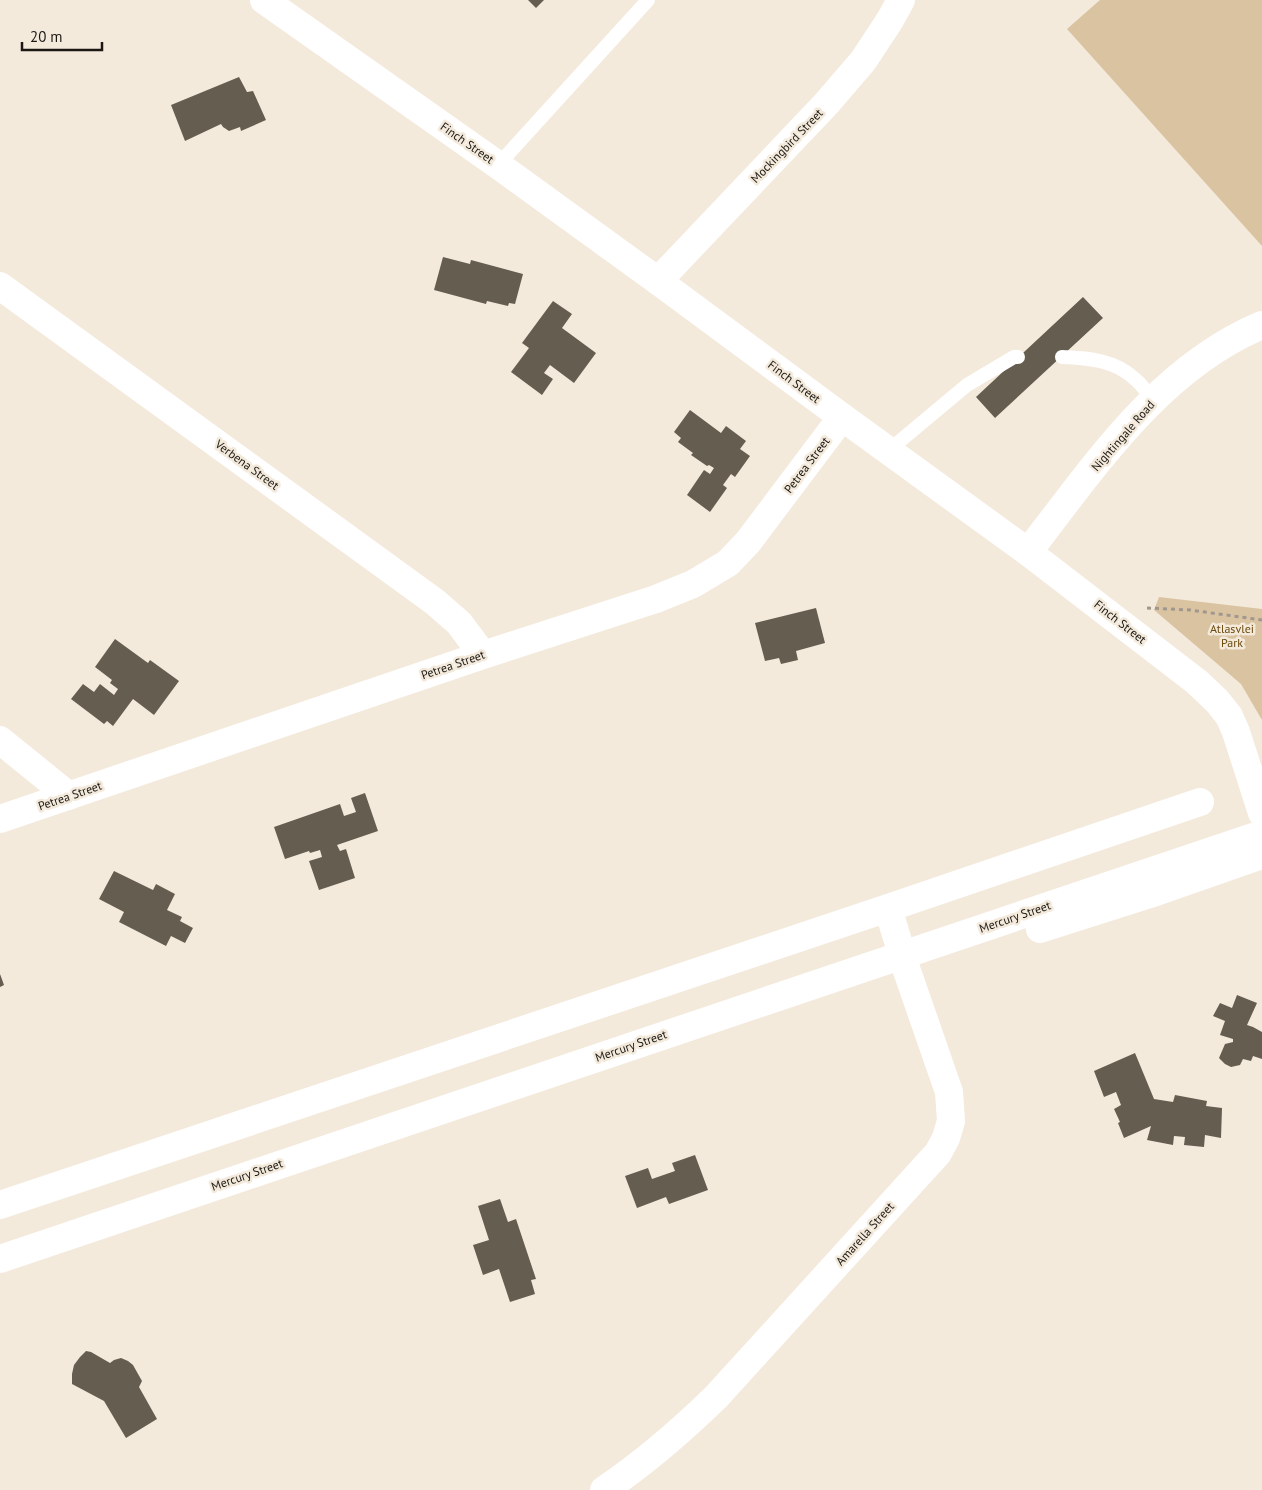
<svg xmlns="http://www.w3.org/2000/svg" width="1262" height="1490" viewBox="0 0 1262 1490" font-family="'PT Sans',sans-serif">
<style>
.green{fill:#dac3a1}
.building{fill:#655d50}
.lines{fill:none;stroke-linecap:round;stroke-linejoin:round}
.path{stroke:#a0988e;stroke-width:3;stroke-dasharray:4 4;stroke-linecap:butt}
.service{stroke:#fff;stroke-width:14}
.minor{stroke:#fff;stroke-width:28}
.tertiary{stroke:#fff;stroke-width:28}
.labels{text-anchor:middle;stroke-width:5;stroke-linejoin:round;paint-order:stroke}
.street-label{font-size:12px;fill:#1b1813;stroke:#f4eadc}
.park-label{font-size:12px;fill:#6b4b0e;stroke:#f4eadc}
</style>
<rect width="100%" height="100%" fill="#f4eadc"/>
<path class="green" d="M1100 0H1262V246L1067 29Z
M1159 597 1262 609V720L1241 684 1154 610Z"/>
<path class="building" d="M528 0H544L536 8Z
M239 77 247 92 253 91 266 120 241 131 240 127 229 131 223 127 221 124 185 141 171 105Z
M443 257 470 264 471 260 523 274 515 304 509 303 508 306 487 301 486 304 434 290Z
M1083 297 1103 318 995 418 976 397Z
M553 301 572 314 562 328 596 353 574 383 550 365 544 373 553 379 542 395 511 372 529 348 522 343Z
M690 410 721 433 726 426 746 441 740 449 750 456 735 477 731 474 723 485 727 488 710 512 687 495 704 470 710 474 714 468 709 465 707 466 691 455 693 453 678 442 681 438 674 432Z
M816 608 825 643 796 651 798 660 781 664 779 658 765 661 755 623Z
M115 639 148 663 150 660 179 681 154 715 133 699 113 726 107 721 104 724 71 699 83 684 94 692 100 684 114 695 118 689 110 683 112 680 95 667Z
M365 793 378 831 337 845 340 851 346 849 355 878 319 890 309 861 322 857 320 850 310 853 309 851 285 859 274 827 340 804 344 816 356 812 351 798Z
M114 871 153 890 156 884 175 894 167 910 182 917 180 921 193 928 185 943 171 936 166 946 119 922 124 912 99 899Z
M0 974 4 985 0 987Z
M1237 995 1257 1003 1247 1025 1253 1027 1262 1032V1059L1253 1056 1251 1061 1243 1059 1240 1065 1231 1067 1225 1064 1219 1058 1225 1044 1233 1042V1039L1220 1035 1225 1021 1213 1016 1220 1003 1232 1008Z
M1135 1053 1154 1099 1173 1102 1175 1095 1207 1101 1206 1106 1222 1108 1221 1138 1205 1135 1204 1147 1184 1145 1185 1137 1174 1136 1173 1145 1147 1140 1151 1126 1124 1138 1118 1123 1120 1122 1114 1109 1121 1105 1116 1092 1104 1097 1094 1071Z
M695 1155 708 1190 669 1204 666 1197 637 1208 625 1176 648 1168 652 1179 675 1171 672 1163Z
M500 1199 508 1222 516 1219 536 1279 531 1280 535 1294 510 1302 499 1269 483 1275 473 1245 489 1240 478 1206Z
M86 1351 91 1352 110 1363 114 1360 121 1358 128 1361 133 1365 142 1381 139 1387 157 1419 126 1438 104 1401 72 1384V1374L74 1365 80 1357Z"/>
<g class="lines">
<path class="path" d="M1147 608 1190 610 1262 620"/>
<path class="service" d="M498 165 648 0
M1062 357C1088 358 1115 360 1135 379 1142 385 1148 393 1153 400
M888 451 967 385 1014 357H1018"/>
<path class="minor" d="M658 281 826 104 863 61 890 20 901 0
M0 286 435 602 459 623 483 655
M1028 552C1094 467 1159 368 1262 325
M0 740 69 796
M0 819 483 655 656 599 693 584 728 563 748 542 842 417
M0 1205 888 908 1200 802
M604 1490C644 1463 681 1431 716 1397L938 1153 946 1138 951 1121 949 1092 907 971 888 908"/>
<path class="tertiary" d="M264 0 498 165 658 281 842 417 1028 552 1197 682 1217 701 1229 716 1236 732 1262 813
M1040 929 1150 894 1262 855
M0 1259 1262 834"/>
</g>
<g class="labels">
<g class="street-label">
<text transform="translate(467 143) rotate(35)" y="4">Finch Street</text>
<text transform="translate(787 146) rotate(-46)" y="4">Mockingbird Street</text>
<text transform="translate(794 382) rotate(37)" y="4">Finch Street</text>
<text transform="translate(1123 436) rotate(-49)" y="4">Nightingale Road</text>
<text transform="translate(247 465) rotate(36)" y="4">Verbena Street</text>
<text transform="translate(807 465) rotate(-53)" y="4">Petrea Street</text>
<text transform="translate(1120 622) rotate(38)" y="4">Finch Street</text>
<text transform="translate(453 665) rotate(-19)" y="4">Petrea Street</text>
<text transform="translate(70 796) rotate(-19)" y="4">Petrea Street</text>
<text transform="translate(1015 917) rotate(-19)" y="4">Mercury Street</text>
<text transform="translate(631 1046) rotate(-19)" y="4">Mercury Street</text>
<text transform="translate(247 1175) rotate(-19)" y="4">Mercury Street</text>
<text transform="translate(865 1234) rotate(-48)" y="4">Amarella Street</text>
</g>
<g class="park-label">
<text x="1232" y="633">Atlasvlei<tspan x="1232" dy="14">Park</tspan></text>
</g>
</g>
<path d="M22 42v8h80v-8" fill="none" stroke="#1b1813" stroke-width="2.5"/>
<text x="30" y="42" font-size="15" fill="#1b1813" stroke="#f4eadc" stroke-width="4" paint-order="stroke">20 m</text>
</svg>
